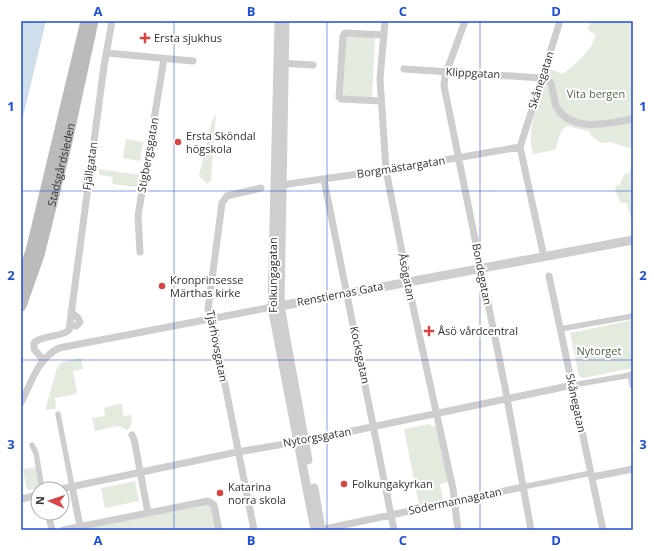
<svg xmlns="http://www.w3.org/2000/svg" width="654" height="551" viewBox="0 0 654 551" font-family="'Open Sans',sans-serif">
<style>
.green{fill:#e3eade}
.water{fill:#cfdeeb}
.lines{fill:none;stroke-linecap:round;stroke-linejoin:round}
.pedestrian{stroke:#cecece;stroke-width:5.5}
.minor{stroke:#cecece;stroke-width:7}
.tertiary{stroke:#cecece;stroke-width:9}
.secondary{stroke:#bbb;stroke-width:11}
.grid{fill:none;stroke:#1d4ed8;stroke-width:1;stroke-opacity:0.55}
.poi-dot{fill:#d94543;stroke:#fff;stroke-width:1.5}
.labels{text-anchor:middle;stroke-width:4;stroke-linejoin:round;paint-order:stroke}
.poi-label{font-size:11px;fill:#313131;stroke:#fff;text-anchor:start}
.street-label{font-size:11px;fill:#313131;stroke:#fff}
.park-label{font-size:11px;fill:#516b41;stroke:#fff}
.neatline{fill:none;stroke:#1d4ed8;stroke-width:1.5}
.grid-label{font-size:13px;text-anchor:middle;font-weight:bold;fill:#1d4ed8}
</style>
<rect width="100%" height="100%" fill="#fff"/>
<path class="green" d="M591 21H633V149L610 142 601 143 591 136 589 131 566 126 561 132 555 150 533 154C525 126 541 96 550 69L563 74C577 62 591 53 596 34L590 32 588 28Z
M347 35 375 36 372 98 345 97 342 94 345 37Z
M216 113 211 180 207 184 199 176 212 121Z
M126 139 143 142 140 161 123 158Z
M633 163V222L626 203H621L615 190 616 185 619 186 625 173 629 174Z
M99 169 139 175 137 187 112 184 113 177 99 175Z
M633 320V368L583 378 579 376 570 333Z
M81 358 83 369 73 371 77 391 76 394 55 398 56 409 45 410 57 368 62 362Z
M122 403 123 416 131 415 132 422 130 428 127 430 118 426 95 431 92 418 105 416 104 408Z
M431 424V427L437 426 449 482 440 484 443 500 419 505 404 429Z
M36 467 40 488 27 490 23 469Z
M135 481 139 501 105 508 101 488Z
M209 504 211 506 216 530H79Z"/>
<path class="water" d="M21 21H46L21 125Z"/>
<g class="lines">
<path class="pedestrian" d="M560 329 633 316
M573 385 631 375
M58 414 72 486
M32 445 36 453 42 489
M523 487 591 473"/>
<path class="minor" d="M385 21 380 79 386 170 409 288 453 489 458 530
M465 21 445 76 444 86 505 387 531 530
M107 53 193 61
M279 63 313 65
M404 69 541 78 550 82C554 89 553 98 556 106 571 134 609 123 633 119
M380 101 341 99 339 97 343 36 345 33 383 35
M324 180 394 530
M281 185 386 170 520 147
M140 252 138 216 164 59
M544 257 520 147 560 21
M549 276 603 530
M70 325 76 326 80 322 78 318 71 312
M43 360 34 349V343C44 334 60 338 69 330L104 66 112 21
M633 374 631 375 633 385
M21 403C31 383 38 358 59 348L272 307
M132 435 134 439 148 513
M592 477 633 469
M72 486 80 526
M61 489 232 453 314 439 573 385
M21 499 38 495
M48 513 52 530
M63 530 208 501 214 505 219 530
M254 530 212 319 208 310 222 203 227 196 261 188
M320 530 523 487"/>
<path class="tertiary" d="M279 21 272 307 315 530
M285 21 280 306 308 460
M275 307 633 240
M314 488 321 530"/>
<g class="secondary">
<path d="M21 279 31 251 86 21"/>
<path id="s1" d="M21 306 39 255 66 146 93 21"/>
</g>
</g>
<path class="grid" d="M174 21V530M327 21V530M480 21V530M21 191H633M21 360H633"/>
<g class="poi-dot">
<path d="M143 32h4v4h4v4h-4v4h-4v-4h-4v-4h4z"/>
<circle cx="178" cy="142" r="4"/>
<circle cx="162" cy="286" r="4"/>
<path d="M427 325h4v4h4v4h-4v4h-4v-4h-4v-4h4z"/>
<circle cx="344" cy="484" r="4"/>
<circle cx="220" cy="493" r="4"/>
</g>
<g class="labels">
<g class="poi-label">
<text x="154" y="42">Ersta sjukhus</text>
<text x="186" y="140">Ersta Sköndal<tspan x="186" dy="13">högskola</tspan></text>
<text x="170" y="284">Kronprinsesse<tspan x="170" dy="13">Märthas kirke</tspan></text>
<text x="438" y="335">Åsö vårdcentral</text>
<text x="352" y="488">Folkungakyrkan</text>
<text x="228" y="491">Katarina<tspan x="228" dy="13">norra skola</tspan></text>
</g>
<g class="street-label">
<text transform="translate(473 73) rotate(3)" y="4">Klippgatan</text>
<text transform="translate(541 80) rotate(-72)" y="4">Skånegatan</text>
<text transform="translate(148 155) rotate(-80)" y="4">Stigbergsgatan</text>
<text dy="4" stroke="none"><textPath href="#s1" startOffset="147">Stadsgårdsleden</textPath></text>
<text transform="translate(90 166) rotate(-82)" y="4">Fjällgatan</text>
<text transform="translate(401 167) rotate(-9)" y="4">Borgmästargatan</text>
<text transform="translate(482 274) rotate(79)" y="4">Bondegatan</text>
<text transform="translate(273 275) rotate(-90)" y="4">Folkungagatan</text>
<text transform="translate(407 277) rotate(79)" y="4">Åsögatan</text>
<text transform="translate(340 294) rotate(-11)" y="4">Renstiernas Gata</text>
<text transform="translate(217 346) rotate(79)" y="4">Tjärhovsgatan</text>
<text transform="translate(360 355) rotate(78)" y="4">Kocksgatan</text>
<text transform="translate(576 403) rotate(78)" y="4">Skånegatan</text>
<text transform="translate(317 437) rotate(-10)" y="4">Nytorgsgatan</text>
<text transform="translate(455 501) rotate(-12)" y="4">Södermannagatan</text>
</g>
<g class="park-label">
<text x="596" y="98">Vita bergen</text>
<text x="599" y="355">Nytorget</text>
</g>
</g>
<rect width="654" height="551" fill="none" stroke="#ffffff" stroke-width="44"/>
<g transform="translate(50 501) rotate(273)"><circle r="19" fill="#ffffff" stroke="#adadad"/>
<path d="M0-3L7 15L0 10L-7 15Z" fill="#d94543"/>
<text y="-6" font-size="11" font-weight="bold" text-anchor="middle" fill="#313131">N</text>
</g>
<rect x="22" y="22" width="610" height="507" class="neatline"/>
<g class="grid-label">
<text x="98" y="16">A</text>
<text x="251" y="16">B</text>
<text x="403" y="16">C</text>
<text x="556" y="16">D</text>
<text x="11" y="111">1</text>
<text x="643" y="111">1</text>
<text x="11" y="280">2</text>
<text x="643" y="280">2</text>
<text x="11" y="449">3</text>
<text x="643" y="449">3</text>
<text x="98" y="545">A</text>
<text x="251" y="545">B</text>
<text x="403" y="545">C</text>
<text x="556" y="545">D</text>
</g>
</svg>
